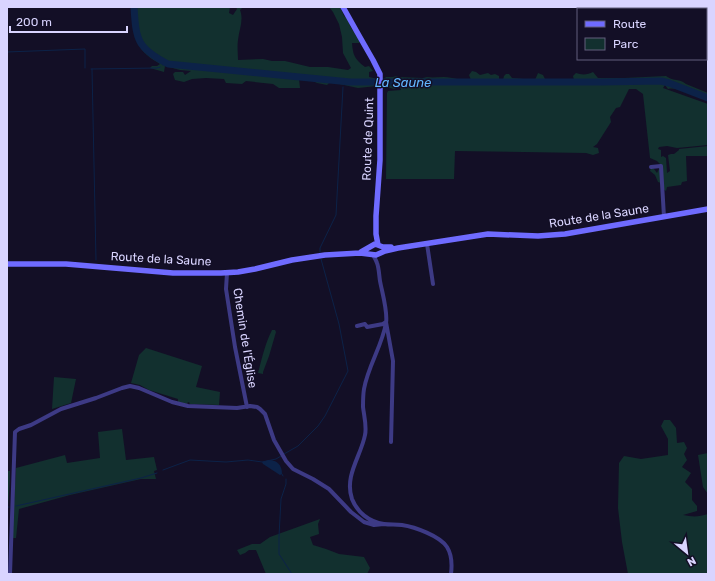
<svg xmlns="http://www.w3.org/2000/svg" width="715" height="581" viewBox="0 0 715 581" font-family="Rubik,sans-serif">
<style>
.green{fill:#12302f}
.water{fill:#0c2248}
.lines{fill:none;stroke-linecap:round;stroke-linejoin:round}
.stream{stroke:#0c2248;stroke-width:1}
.river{stroke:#0c2248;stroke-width:7}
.street{stroke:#3d3a85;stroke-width:4}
.secondary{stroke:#6f6bff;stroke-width:5.5}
.labels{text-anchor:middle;stroke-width:3;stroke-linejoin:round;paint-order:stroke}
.street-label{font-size:12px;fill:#d9d4ff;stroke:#130f26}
.water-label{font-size:13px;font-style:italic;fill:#62b6ff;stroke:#130f26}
</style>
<rect width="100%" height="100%" fill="#130f26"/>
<path class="green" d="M133 7H230L229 13 233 15 237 9 236 7H243L240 10C244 20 239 30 238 40 237 46 238 54 238 60L263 59 272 61H285L310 67H328L348 70 351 68 343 53 342 37 339 24 333 12 329 7H340L344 16 348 19 350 26 360 42 359 43H352C353 56 355 59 365 67L369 66 373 71 369 72V77L378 79 377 86 358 88 330 82 327 85 317 83 309 79H299L300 88H279L273 84 246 81 242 84 226 83 224 79 206 78 192 79 184 82 175 80 173 74 175 72H183L185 75 191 71 180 70 165 66 164 72 150 68 152 66H157L160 64C156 61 151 59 147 55 132 42 134 25 133 7Z
M472 71 476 72 480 75 488 73 491 75 495 74 499 76V79L503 80 504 76 506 74H509L512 78 535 80 538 73 543 75 545 79 574 80 573 76 576 73C581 75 588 75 593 72L598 78H624L666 76C672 81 681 79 686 84L708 93V100L701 97H696L694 94C684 93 677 87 668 89L665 85 663 88 708 104V145L677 148 667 146 659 147 658 149 661 150V157L663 156 666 158 667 173 670 171 668 155 671 154H674L679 150V149L708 146V156H686L687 181 682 182 681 185 667 187 666 191 662 188 661 183 658 182 655 175 650 171 651 168 654 169 657 173 659 169 660 164 657 161 650 158 643 94 636 89H629L620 107 616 108 610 117 611 122 597 144 593 147 598 148 599 153 593 155 586 153 455 151 454 179H386L387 93 388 91 401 90 400 87 394 89 387 87 383 80 386 77H393L396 76 399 77 423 78 427 77C432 78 438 77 444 77 448 77 453 78 457 79 461 80 466 80 471 80L469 75Z
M272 330H275L276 332 269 356 263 372V374L258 373C262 358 265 344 272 330Z
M146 348 202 366 196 387 220 392 219 405 189 404 190 403 188 402 187 404 178 402V399L149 390 140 385 131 383 139 355Z
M54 377 76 379 71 403 52 409Z
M664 420H670L676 428 677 443 684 442 687 448 684 454 687 460 682 467 691 473 685 482 692 489V500L697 506V511L683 515C692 517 699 517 708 514V574H628L622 542 618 508 619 463 624 456 641 459 668 455V439L661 426Z
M122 429 126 460 154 457 157 470 154 471 156 479H141L70 495 19 509 16 538H12L16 468 65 455 67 463 100 458 98 432Z
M708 453V494L703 487 698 455Z
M7 471H10C10 488 8 504 7 521Z
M320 519 318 524 319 534 310 537 313 545 326 549 339 554 364 557 370 568 367 574H266L256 550H249L245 553 240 555 237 550 252 544H260L270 537Z"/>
<path class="water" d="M269 460C277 460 282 465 282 474L280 475 263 464 262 462Z"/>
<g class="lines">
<path class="stream" d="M7 52 85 49V68
M163 65 166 63
M91 69 157 68 160 67
M92 69 96 260
M343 83V81
M320 252V248L336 215 343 87
M284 454 298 446 318 426 325 416 348 371 339 324 321 259
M163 470 190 460 226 462 248 460 262 462 276 459 281 456
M282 474 283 476
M286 479V484L281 499 279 536V554L292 574
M16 506 141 478 157 473
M7 507H9"/>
<path class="river" d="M134 7C136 40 137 48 168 64L350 82H601L661 81 669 83 708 98"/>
<path class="street" d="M651 167 661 166 664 217
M427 244 433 284
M373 255C374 257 376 260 377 263 379 268 379 275 380 281 382 292 388 312 386 323 382 346 368 366 364 389 363 395 363 401 363 407 364 416 367 426 365 435 361 456 344 476 352 499 357 512 369 522 384 524 390 525 396 524 402 525 415 527 440 536 447 547 452 555 452 566 451 574
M227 273 226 289 235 347 247 407
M357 326 365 324 367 327 383 324 386 322 393 361 391 442
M10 574 15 432 19 429 31 425 61 409 96 398 122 388 130 386 139 388 172 402 188 406 237 408 250 406 257 407 260 409 265 414 274 440 286 461 293 469 313 479 329 489 351 512 364 522 374 525 384 524"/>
<path class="secondary" d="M343 7 357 32 373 60 380 74V160L376 216V234L378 245
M361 252 375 244 383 247H391
M7 264H66L173 273H221L238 272 255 269 292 260 325 255 360 253 376 255 385 251 398 248 488 234 538 236 565 234 708 209"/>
</g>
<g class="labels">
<g class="street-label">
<text transform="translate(368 139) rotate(-88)" y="4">Route de Quint</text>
<text transform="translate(599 216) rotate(-9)" y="4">Route de la Saune</text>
<text transform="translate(161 259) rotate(3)" y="4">Route de la Saune</text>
<text transform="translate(245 338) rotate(81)" y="4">Chemin de l'Église</text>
</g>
<g class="water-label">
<text x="403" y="87">La Saune</text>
</g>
</g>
<rect width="715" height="581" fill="none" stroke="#d9d4ff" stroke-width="16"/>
<rect x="577" y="8" width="130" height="52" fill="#130f26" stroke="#625e7d"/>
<rect x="585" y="21" width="20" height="6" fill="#6f6bff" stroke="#625e7d"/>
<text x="613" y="28" font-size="12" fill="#d9d4ff">Route</text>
<rect x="585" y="38" width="20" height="12" fill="#12302f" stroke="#625e7d"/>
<text x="613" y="48" font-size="12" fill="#d9d4ff">Parc</text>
<g transform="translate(687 553) rotate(151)" stroke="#130f26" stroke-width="3" paint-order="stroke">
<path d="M0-3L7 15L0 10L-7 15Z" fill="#d9d4ff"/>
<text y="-6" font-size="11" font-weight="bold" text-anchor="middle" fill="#d9d4ff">N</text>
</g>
<path d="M10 26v6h117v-6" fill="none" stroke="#d9d4ff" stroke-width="2"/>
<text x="16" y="26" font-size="12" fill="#d9d4ff" stroke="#130f26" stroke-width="3" paint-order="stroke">200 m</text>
</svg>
